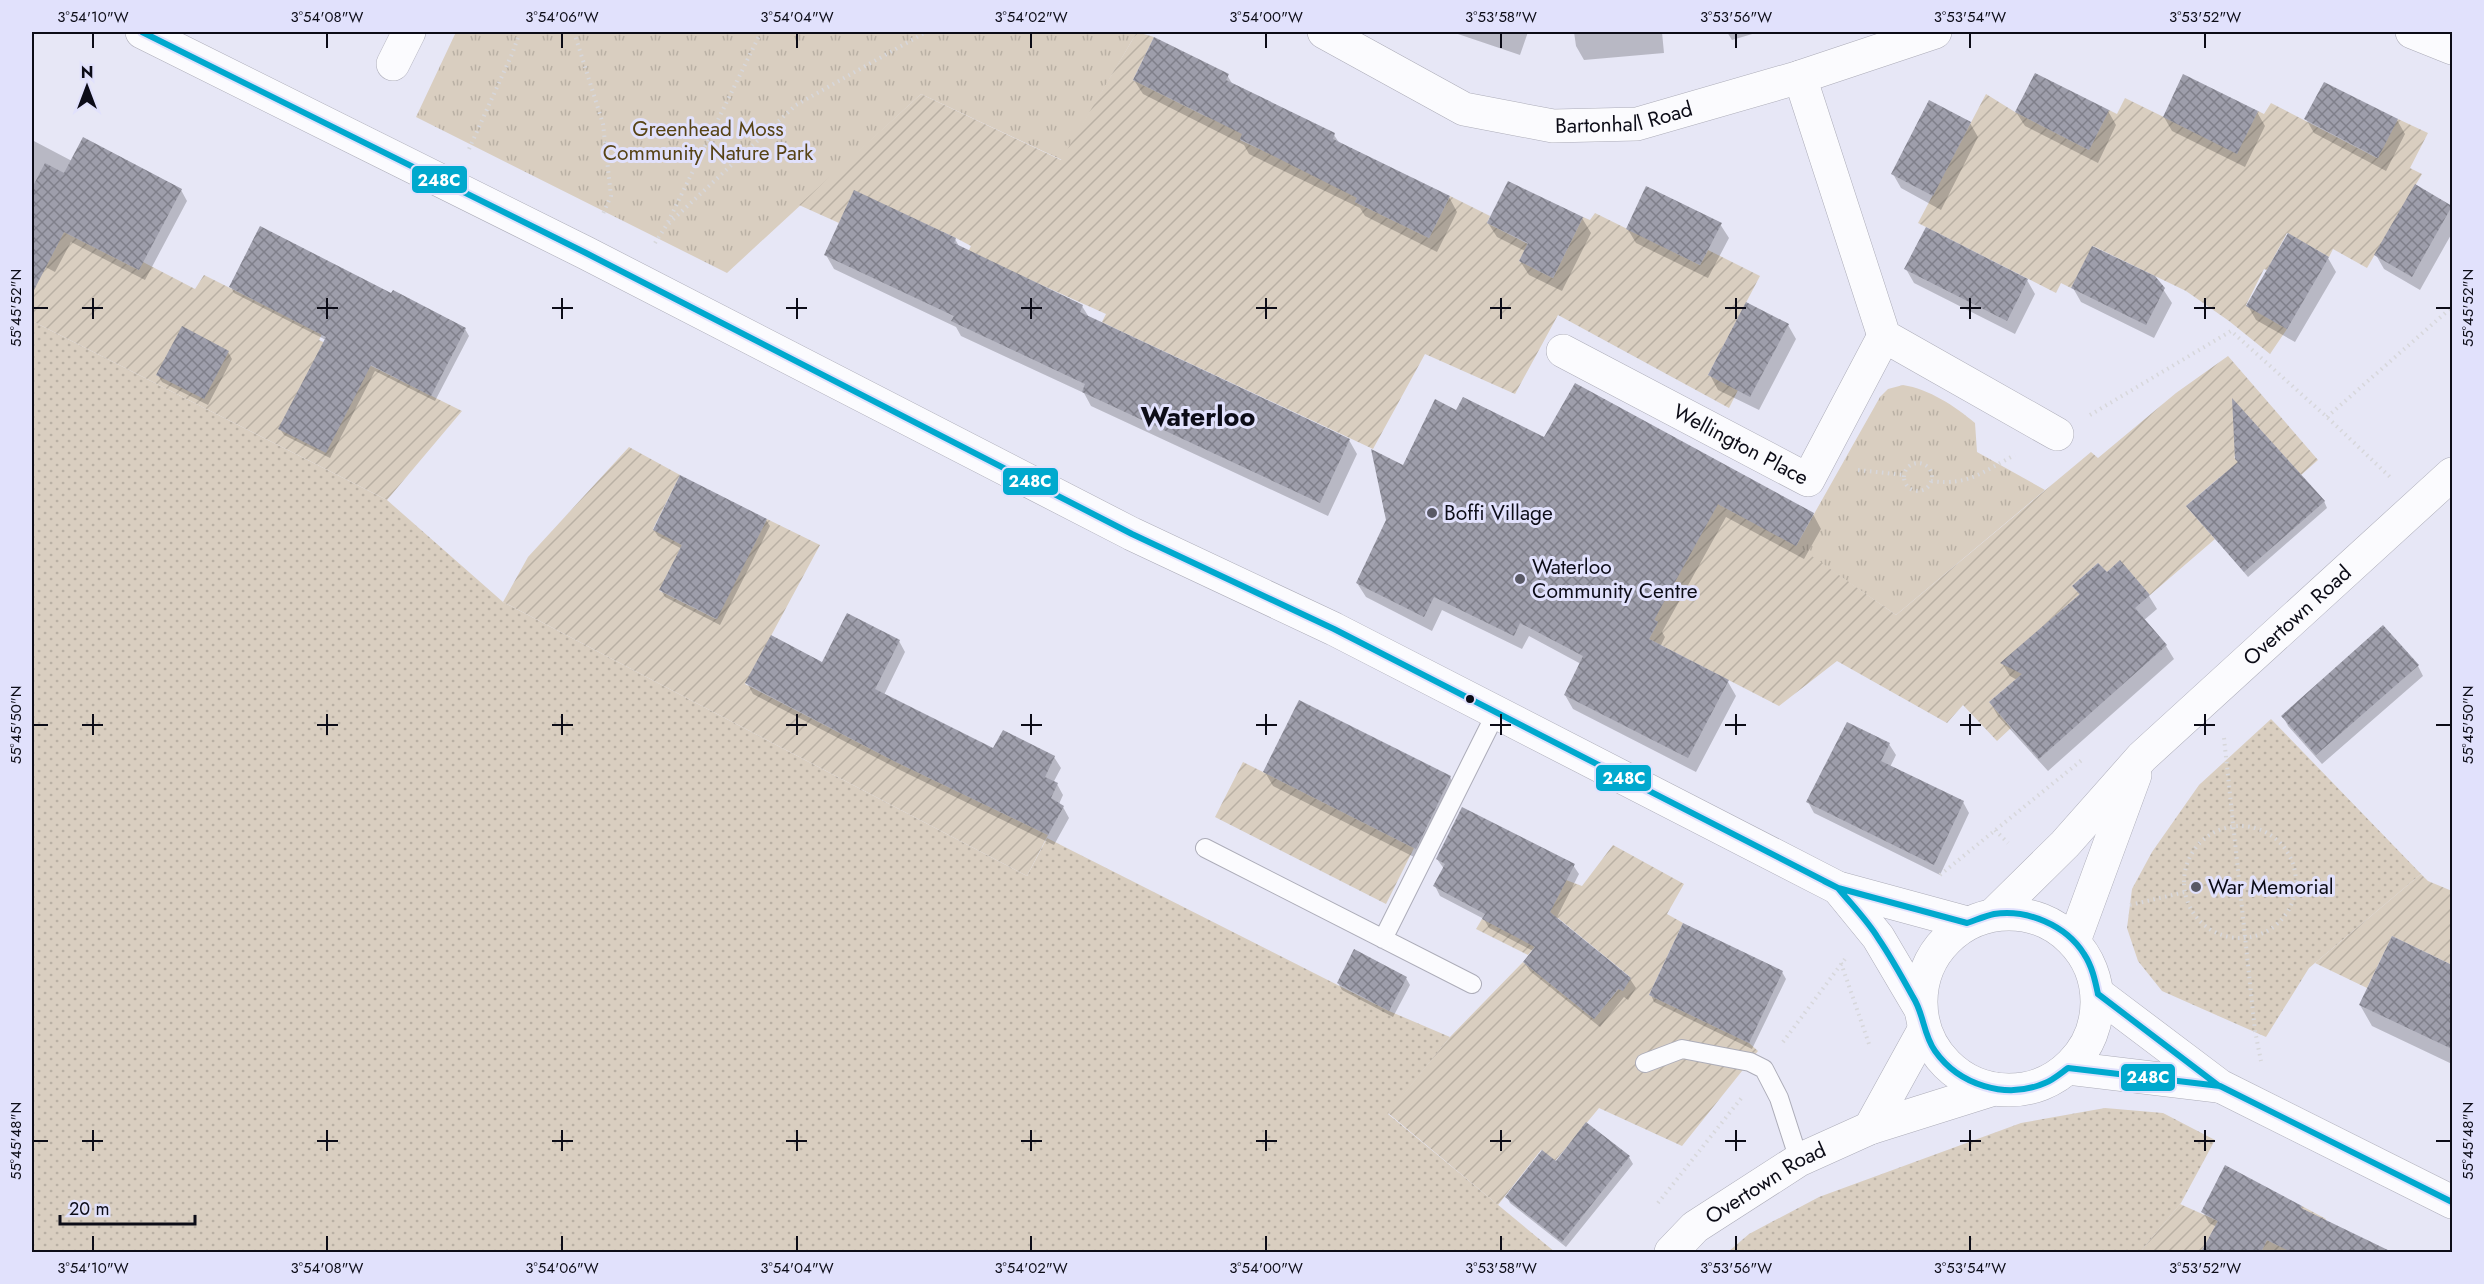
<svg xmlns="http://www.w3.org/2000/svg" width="2484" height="1284" viewBox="0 0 2484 1284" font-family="Jost,sans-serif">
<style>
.grass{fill:url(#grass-dots)}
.park{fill:url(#park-tufts)}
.garden{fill:url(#garden-furrows)}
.shadow{fill:#0003}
.building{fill:url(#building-cross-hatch)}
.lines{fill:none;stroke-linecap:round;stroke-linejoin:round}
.service-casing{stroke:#acacb8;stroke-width:20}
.minor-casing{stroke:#acacb8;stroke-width:34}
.primary-casing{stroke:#acacb8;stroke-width:34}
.path{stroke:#d7d7db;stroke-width:4;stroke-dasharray:1.5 4.5;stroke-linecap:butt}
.service{stroke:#fbfbfe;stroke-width:18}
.minor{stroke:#fbfbfe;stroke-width:33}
.primary{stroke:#fbfbfe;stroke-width:33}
.bus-1-casing{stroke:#e1e1fc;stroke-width:10}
.bus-1{stroke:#00a9ce;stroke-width:6}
.ticks{fill:none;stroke:#0c0c17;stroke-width:2}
.poi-dot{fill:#595965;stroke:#e1e1fc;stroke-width:2}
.bus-dot{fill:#0c0c17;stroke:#e1e1fc;stroke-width:2}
.labels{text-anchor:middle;stroke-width:6;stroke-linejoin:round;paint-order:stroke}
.street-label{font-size:21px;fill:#0c0c17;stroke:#e1e1fc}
.park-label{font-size:21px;fill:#574316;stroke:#e1e1fc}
.poi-label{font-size:21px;fill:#0c0c17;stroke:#e1e1fc;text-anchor:start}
.district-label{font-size:27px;font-weight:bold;fill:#0c0c17;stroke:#e1e1fc}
.line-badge{stroke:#e1e1fc;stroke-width:2}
.badge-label{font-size:16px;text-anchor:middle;font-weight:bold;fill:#fff}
.neatline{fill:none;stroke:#0c0c17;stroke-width:2}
.ticks-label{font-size:15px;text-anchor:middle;fill:#0c0c17}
</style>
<defs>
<pattern id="grass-dots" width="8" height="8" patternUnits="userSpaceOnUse" patternTransform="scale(1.5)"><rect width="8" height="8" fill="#d9cec0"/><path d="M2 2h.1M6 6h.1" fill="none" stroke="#b9b0a4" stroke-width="1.8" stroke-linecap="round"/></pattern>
<pattern id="park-tufts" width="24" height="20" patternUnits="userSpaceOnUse" patternTransform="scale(1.5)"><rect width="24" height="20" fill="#d9cec0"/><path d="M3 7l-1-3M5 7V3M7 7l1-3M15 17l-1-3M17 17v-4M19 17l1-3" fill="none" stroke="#b9b0a4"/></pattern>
<pattern id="garden-furrows" width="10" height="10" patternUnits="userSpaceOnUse" patternTransform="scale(1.5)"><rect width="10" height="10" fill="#d9cec0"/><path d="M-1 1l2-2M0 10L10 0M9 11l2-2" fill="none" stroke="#b9b0a4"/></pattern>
<pattern id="building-cross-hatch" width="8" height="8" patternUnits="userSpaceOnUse" patternTransform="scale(1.5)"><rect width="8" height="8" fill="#9e9eab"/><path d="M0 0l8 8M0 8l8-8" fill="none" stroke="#7f7f8a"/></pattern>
</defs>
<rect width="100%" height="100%" fill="#e7e7f6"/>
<path class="grass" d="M32 321 387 500 503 602 1027 876 1047 838 1389 1011 1450 1037 1388 1114 1555 1252H32Z
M2271 719 2421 874 2309 968 2266 1037 2162 991 2138 961 2127 928 2132 889 2152 852 2199 785Z
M2105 1108 2163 1113 2215 1140 2181 1203 2140 1252H1728L1749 1234 1819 1197 2021 1123Z"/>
<path class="park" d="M456 32H1137L1062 160 921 94 727 273 416 117Z
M1903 385C1929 389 1955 406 1975 423L1977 452 2045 490 1896 615 1796 546 1880 397 1888 389Z"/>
<path class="garden" d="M1137 32 1154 37 1133 80 1207 117 1257 104 1240 140 1277 157 1371 169 1355 202 1429 238 1450 196 1490 216 1487 223 1528 244 1519 261 1553 278 1583 217 1590 220 1595 213 1700 265 1708 250 1760 276 1708 375 1738 390 1729 408 1558 315 1515 394 1425 354 1373 449 1112 327 1102 322 1106 314 968 252 971 246 956 238 854 191 839 223 799 205 921 94 1061 160Z
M1986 94 2015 112 2089 150 2109 110 2117 114 2125 98 2237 153 2258 111 2264 114 2271 103 2377 158 2398 119 2428 133 2410 168 2422 174 2367 268 2333 249 2329 257 2287 233 2267 270 2264 269 2246 305 2287 329 2270 354 2229 321 2186 291 2093 246 2071 288 2061 283 2056 293 1918 223Z
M64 232 139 270 143 262 195 289 204 275 322 334 319 340 462 411 387 500 32 321V253L48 262Z
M2228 356 2318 460 2301 475 2256 425 2246 423 2242 450 2234 457 2254 480 2236 495 2220 477 2186 506 2215 539 2150 595 2120 561 2107 572 2098 563 2072 586 2080 594 2044 626 2027 670 1989 702 2011 728 1997 741 1963 705 1947 723 1837 661 1779 706 1649 639 1658 622 1631 608 1661 474 1796 545 1896 615 2091 452 2098 458 2176 393Z
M629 447 680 475 653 529 682 545 660 591 716 619 767 519 820 545 745 684 894 761 1048 835 1027 876 503 602 528 557Z
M1243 762 1414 848 1386 904 1215 817Z
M1613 845 1684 884 1667 914 1683 923 1649 995 1749 1043 1758 1051 1682 1146 1599 1108 1555 1161 1541 1150 1498 1205 1388 1113 1450 1037 1523 962 1594 1019 1629 976 1558 918 1528 955 1476 929 1482 919 1504 930 1544 924 1566 880 1582 886Z
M2421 874 2428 881 2452 891V965L2392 936 2367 988 2315 963Z
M2180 1204 2218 1221 2201 1252H2140Z
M2302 1206 2326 1219 2307 1252H2261L2267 1240 2281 1247Z"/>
<path class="shadow" d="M1452 32H1528L1520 55Z
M1574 32H1662L1664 53 1584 60 1576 46Z
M1727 32H1759L1732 40Z
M1227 75 1233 85 1334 135 1340 144 1449 197 1457 212 1437 252 1365 216 1360 208 1249 154 1244 145 1143 94 1134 80Z
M2108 111 2116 125 2098 163 2025 126 2016 112Z
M2257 112 2265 126 2245 167 2172 131 2164 117Z
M2306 119 2397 120 2405 134 2386 171 2314 133Z
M1970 123 1978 137 1941 210 1901 188 1893 174Z
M32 140 72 161 181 190 187 201 145 280 71 242 55 272 32 260Z
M1508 183 1582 218 1591 233 1562 291 1529 275 1520 261 1525 251 1497 237 1488 223Z
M2452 206V233L2420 290 2384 269 2376 255Z
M1720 224 1729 238 1708 278 1636 243 1627 228Z
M955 239 960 248 1082 306 1090 319 1349 440 1357 454 1328 516 1091 406 1084 393 961 336 956 327 834 269 826 255Z
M2328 258 2336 272 2295 342 2256 320 2248 306Z
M1906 269 2027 280 2035 294 2015 334 1914 283Z
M231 287 391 295 465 329 469 336 435 401 375 371 330 458 284 435 280 429 326 340 234 293Z
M2073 288 2163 289 2172 303 2154 338 2081 302Z
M1788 325 1796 339 1759 410 1718 390 1710 375Z
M228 352 232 359 208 405 162 382 158 375Z
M1457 412 1813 514 1821 529 1804 559 1726 517 1662 632 1665 637 1660 647 1728 682 1736 696 1696 772 1573 709 1565 695 1581 664 1529 636 1522 649 1442 610 1432 631 1366 597 1357 583 1388 520 1404 467Z
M2324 501 2327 508 2248 577 2188 506Z
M766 520 770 526 720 625 665 597 661 590 682 549 658 536 654 530Z
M2120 563 2149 596 2157 609 2143 621 2166 646 2174 659 2048 771 1998 716 1990 702 2017 680 2010 676 2002 663 2080 596 2074 586 2107 575Z
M2383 627 2418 666 2423 676 2322 764 2288 726 2283 716Z
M899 641 905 652 884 695 994 750 1054 757 1061 768 1053 783 1057 784 1063 795 1059 804 1063 807 1069 818 1054 845 902 771 753 694 747 683Z
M1848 724 1889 744 1896 755 1890 767 1963 802 1969 813 1940 875 1814 813 1808 802Z
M1265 772 1450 777 1458 792 1424 862 1273 786Z
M1437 859 1573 865 1579 874 1556 919 1630 979 1636 988 1628 1000 1624 997 1600 1027 1530 971 1524 962 1533 951 1489 928 1484 919 1440 896 1435 886 1444 869Z
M2392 938 2452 966V1064L2372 1026 2360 1005Z
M1782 972 1786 979 1752 1049 1654 1002 1651 995Z
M1406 978 1410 985 1393 1017 1342 990 1338 983Z
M1629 1157 1633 1164 1566 1247 1510 1203 1507 1197Z
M2301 1207 2303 1211 2388 1252H2278L2274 1250 2272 1252H2203L2217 1227 2209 1223 2203 1212Z"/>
<path class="building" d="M1154 37 1229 74 1226 80 1335 133 1333 139 1450 196 1429 238 1355 202 1357 198 1240 139 1242 134 1133 80Z
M2035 73 2109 110 2089 150 2015 112Z
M2183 74 2258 111 2237 154 2163 117Z
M2324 82 2398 119 2378 158 2304 119Z
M1929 100 1971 122 1933 196 1891 174Z
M83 137 182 189 139 270 64 232 32 294V188L45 163 64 173Z
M1508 181 1583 217 1553 278 1519 261 1528 243 1487 223Z
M2415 184 2452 206 2412 277 2374 255Z
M1646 186 1722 223 1700 265 1626 229Z
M854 190 956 238 954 243 1083 305 1080 312 1350 439 1320 503 1082 392 1085 384 951 321 954 316 824 255Z
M260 226 391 293 393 290 466 328 431 396 371 365 326 453 278 429 326 337 229 287Z
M1926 227 2028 279 2007 321 1904 269Z
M2288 233 2329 257 2287 329 2246 306Z
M2092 246 2155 276 2165 288 2146 325 2071 288Z
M1746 302 1789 324 1750 397 1708 375Z
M182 326 229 351 204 399 156 375Z
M1575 383 1814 513 1796 546 1718 504 1654 620 1658 622 1649 639 1729 680 1688 758 1564 695 1583 656 1520 623 1514 636 1434 597 1424 617 1356 583 1386 520 1371 449 1403 465 1435 399 1456 410 1463 397 1544 437Z
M2232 398 2325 501 2244 572 2186 506 2238 462 2235 459Z
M680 475 767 519 717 619 659 590 682 545 653 530Z
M2120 560 2150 595 2135 608 2167 645 2039 759 1989 702 2022 674 2000 663 2080 594 2072 586 2098 563 2107 572Z
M847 613 900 640 875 689 993 748 1003 730 1055 756 1045 777 1058 783 1051 798 1064 806 1048 835 894 761 745 683 771 635 822 662Z
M2383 625 2419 665 2316 755 2281 716Z
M1299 700 1451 776 1416 849 1263 772Z
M1847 722 1890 743 1881 761 1964 801 1934 865 1806 802Z
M1462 807 1575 864 1550 912 1631 978 1623 991 1618 989 1594 1019 1523 962 1535 947 1482 919 1485 914 1433 886 1445 864 1436 859Z
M1683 923 1783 971 1749 1043 1649 995Z
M2392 936 2452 965V1049L2359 1005Z
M1354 949 1407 977 1389 1011 1337 983Z
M1586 1122 1630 1156 1562 1242 1505 1197 1542 1150 1556 1161Z
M2225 1165 2302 1206 2301 1208 2392 1252H2291L2267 1240 2261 1252H2201L2218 1221 2201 1212Z"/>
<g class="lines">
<defs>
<path id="service" d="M1205 848 1472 984
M1383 939 1496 713
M1645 1063 1682 1049 1750 1062 1764 1069 1779 1098 1799 1160"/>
<g id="minor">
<path id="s1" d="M1324 32 1464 109 1553 126 1637 124 1800 77 1935 32"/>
<path d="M2412 32 2452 48"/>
<path d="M393 64 409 32"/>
<path d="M1800 77 1884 336 2057 434"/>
<path id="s2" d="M1563 351 1808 480 1884 336"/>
</g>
<g id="primary">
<path d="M142 32 586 253 1132 534 1334 629 1838 888 1967 923"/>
<path d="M1838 888 1878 937 1920 1008"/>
<circle cx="2009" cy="1002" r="88"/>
<path id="s3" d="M1994 914 2065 844 2142 757 2452 474"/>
<path d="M2074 941 2135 775"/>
<path d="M2098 994 2220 1086 2452 1202"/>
<path d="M2068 1068 2218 1086"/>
<path d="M1870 1128 1924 1030"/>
<path id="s4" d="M1671 1252 1695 1227 1799 1160 1870 1128 1994 1089"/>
</g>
</defs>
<use href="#service" class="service-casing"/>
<use href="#minor" class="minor-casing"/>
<use href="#primary" class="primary-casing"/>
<path class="path" d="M574 32 603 124 611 196 602 216
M469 149 512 54 520 32
M668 222 761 32
M655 243 666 226 796 105 926 32
M2090 415 2231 331 2327 417 2390 477
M2327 417 2452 307
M1904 477a14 14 0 1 1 28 0a14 14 0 1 1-28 0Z
M1858 470 1904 475
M1931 481C1970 486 1983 471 2015 455
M2224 738 2255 1031 2261 1061
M2184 882a56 56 0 1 1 112 0a56 56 0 1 1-112 0Z
M1995 830 2008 843
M1940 875 2083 759
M2130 905 2185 892
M1841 963 1869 1044
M1783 1042 1845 959
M1658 1203 1743 1096"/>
<use href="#service" class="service"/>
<use href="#minor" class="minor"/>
<use href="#primary" class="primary"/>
<defs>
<path id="bus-1" d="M142 32 586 253 1132 534 1334 629 1838 888C1851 904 1867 920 1878 938 1891 957 1902 977 1913 997 1924 1014 1923 1034 1935 1051 1959 1085 2006 1100 2045 1083 2053 1080 2061 1073 2068 1068L2220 1086 2452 1202
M1824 881 1838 888 1967 923
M1967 923C1976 920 1985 916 1994 914 2027 909 2066 925 2084 954 2092 966 2095 980 2098 994
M2098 994 2219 1086"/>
</defs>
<use href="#bus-1" class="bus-1-casing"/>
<use href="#bus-1" class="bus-1"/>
</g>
<path class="ticks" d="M93 33V48M327 33V48M562 33V48M797 33V48M1031 33V48M1266 33V48M1501 33V48M1736 33V48M1970 33V48M2205 33V48M93 298V319M327 298V319M562 298V319M797 298V319M1031 298V319M1266 298V319M1501 298V319M1736 298V319M1970 298V319M2205 298V319M33 308H48M82 308H103M317 308H338M552 308H573M786 308H807M1021 308H1042M1256 308H1277M1490 308H1511M1725 308H1746M1960 308H1981M2194 308H2215M2436 308H2451M93 714V735M327 714V735M562 714V735M797 714V735M1031 714V735M1266 714V735M1501 714V735M1736 714V735M1970 714V735M2205 714V735M33 725H48M82 725H103M317 725H338M552 725H573M786 725H807M1021 725H1042M1256 725H1277M1490 725H1511M1725 725H1746M1960 725H1981M2194 725H2215M2436 725H2451M93 1130V1151M327 1130V1151M562 1130V1151M797 1130V1151M1031 1130V1151M1266 1130V1151M1501 1130V1151M1736 1130V1151M1970 1130V1151M2205 1130V1151M33 1141H48M82 1141H103M317 1141H338M552 1141H573M786 1141H807M1021 1141H1042M1256 1141H1277M1490 1141H1511M1725 1141H1746M1960 1141H1981M2194 1141H2215M2436 1141H2451M93 1236V1251M327 1236V1251M562 1236V1251M797 1236V1251M1031 1236V1251M1266 1236V1251M1501 1236V1251M1736 1236V1251M1970 1236V1251M2205 1236V1251"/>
<g class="poi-dot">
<circle cx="1432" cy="513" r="6"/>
<circle cx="1520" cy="579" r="6"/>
<circle cx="2196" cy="887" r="6"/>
</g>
<circle class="bus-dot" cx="1470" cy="699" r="5"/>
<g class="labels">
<g class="street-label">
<text dy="7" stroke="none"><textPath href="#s1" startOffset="322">Bartonhall Road</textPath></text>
<text dy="7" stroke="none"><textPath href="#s2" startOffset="201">Wellington Place</textPath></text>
<text dy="7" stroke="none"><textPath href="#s3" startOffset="426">Overtown Road</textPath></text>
<text dy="7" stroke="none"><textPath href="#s4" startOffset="118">Overtown Road</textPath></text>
</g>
<g class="park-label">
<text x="708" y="136">Greenhead Moss<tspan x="708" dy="24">Community Nature Park</tspan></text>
</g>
<g class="poi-label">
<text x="1444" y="520">Boffi Village</text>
<text x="1532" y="574">Waterloo<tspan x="1532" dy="24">Community Centre</tspan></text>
<text x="2208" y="894">War Memorial</text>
</g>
<g class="district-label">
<text x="1198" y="426">Waterloo</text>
</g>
</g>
<g class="line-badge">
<rect x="411" y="165" width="57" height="29" rx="6" fill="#00a9ce"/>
<rect x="1002" y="467" width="57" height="29" rx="6" fill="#00a9ce"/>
<rect x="1595" y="764" width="57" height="28" rx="6" fill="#00a9ce"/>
<rect x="2120" y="1063" width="56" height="29" rx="6" fill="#00a9ce"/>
</g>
<g class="badge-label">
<text x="439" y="186">248C</text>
<text x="1030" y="487">248C</text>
<text x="1624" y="784">248C</text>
<text x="2148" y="1083">248C</text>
</g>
<rect width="2484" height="1284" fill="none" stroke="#e1e1fc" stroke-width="66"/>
<g transform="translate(87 87)" stroke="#e1e1fc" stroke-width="4.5" paint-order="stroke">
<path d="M0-4.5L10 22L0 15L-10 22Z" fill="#0c0c17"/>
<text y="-9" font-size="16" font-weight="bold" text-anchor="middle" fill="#0c0c17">N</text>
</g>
<path d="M60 1215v9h135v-9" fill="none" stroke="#0c0c17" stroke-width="3"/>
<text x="69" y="1215" font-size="18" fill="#0c0c17" stroke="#e1e1fc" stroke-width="4.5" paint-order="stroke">20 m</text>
<rect x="33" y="33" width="2418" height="1218" class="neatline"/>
<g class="ticks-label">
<text x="93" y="22">3°54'10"W</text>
<text x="327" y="22">3°54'08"W</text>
<text x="562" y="22">3°54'06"W</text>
<text x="797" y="22">3°54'04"W</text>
<text x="1031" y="22">3°54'02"W</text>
<text x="1266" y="22">3°54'00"W</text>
<text x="1501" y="22">3°53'58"W</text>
<text x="1736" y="22">3°53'56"W</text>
<text x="1970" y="22">3°53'54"W</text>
<text x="2205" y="22">3°53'52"W</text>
<text transform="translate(16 308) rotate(-90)" y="5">55°45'52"N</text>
<text transform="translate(2468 308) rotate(-90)" y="5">55°45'52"N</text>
<text transform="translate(16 725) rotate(-90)" y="5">55°45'50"N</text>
<text transform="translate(2468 725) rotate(-90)" y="5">55°45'50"N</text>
<text transform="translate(16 1141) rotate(-90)" y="5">55°45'48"N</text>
<text transform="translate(2468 1141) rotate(-90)" y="5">55°45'48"N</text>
<text x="93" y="1273">3°54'10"W</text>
<text x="327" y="1273">3°54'08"W</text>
<text x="562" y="1273">3°54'06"W</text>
<text x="797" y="1273">3°54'04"W</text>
<text x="1031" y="1273">3°54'02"W</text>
<text x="1266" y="1273">3°54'00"W</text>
<text x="1501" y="1273">3°53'58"W</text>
<text x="1736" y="1273">3°53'56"W</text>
<text x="1970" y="1273">3°53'54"W</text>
<text x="2205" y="1273">3°53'52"W</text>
</g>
</svg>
